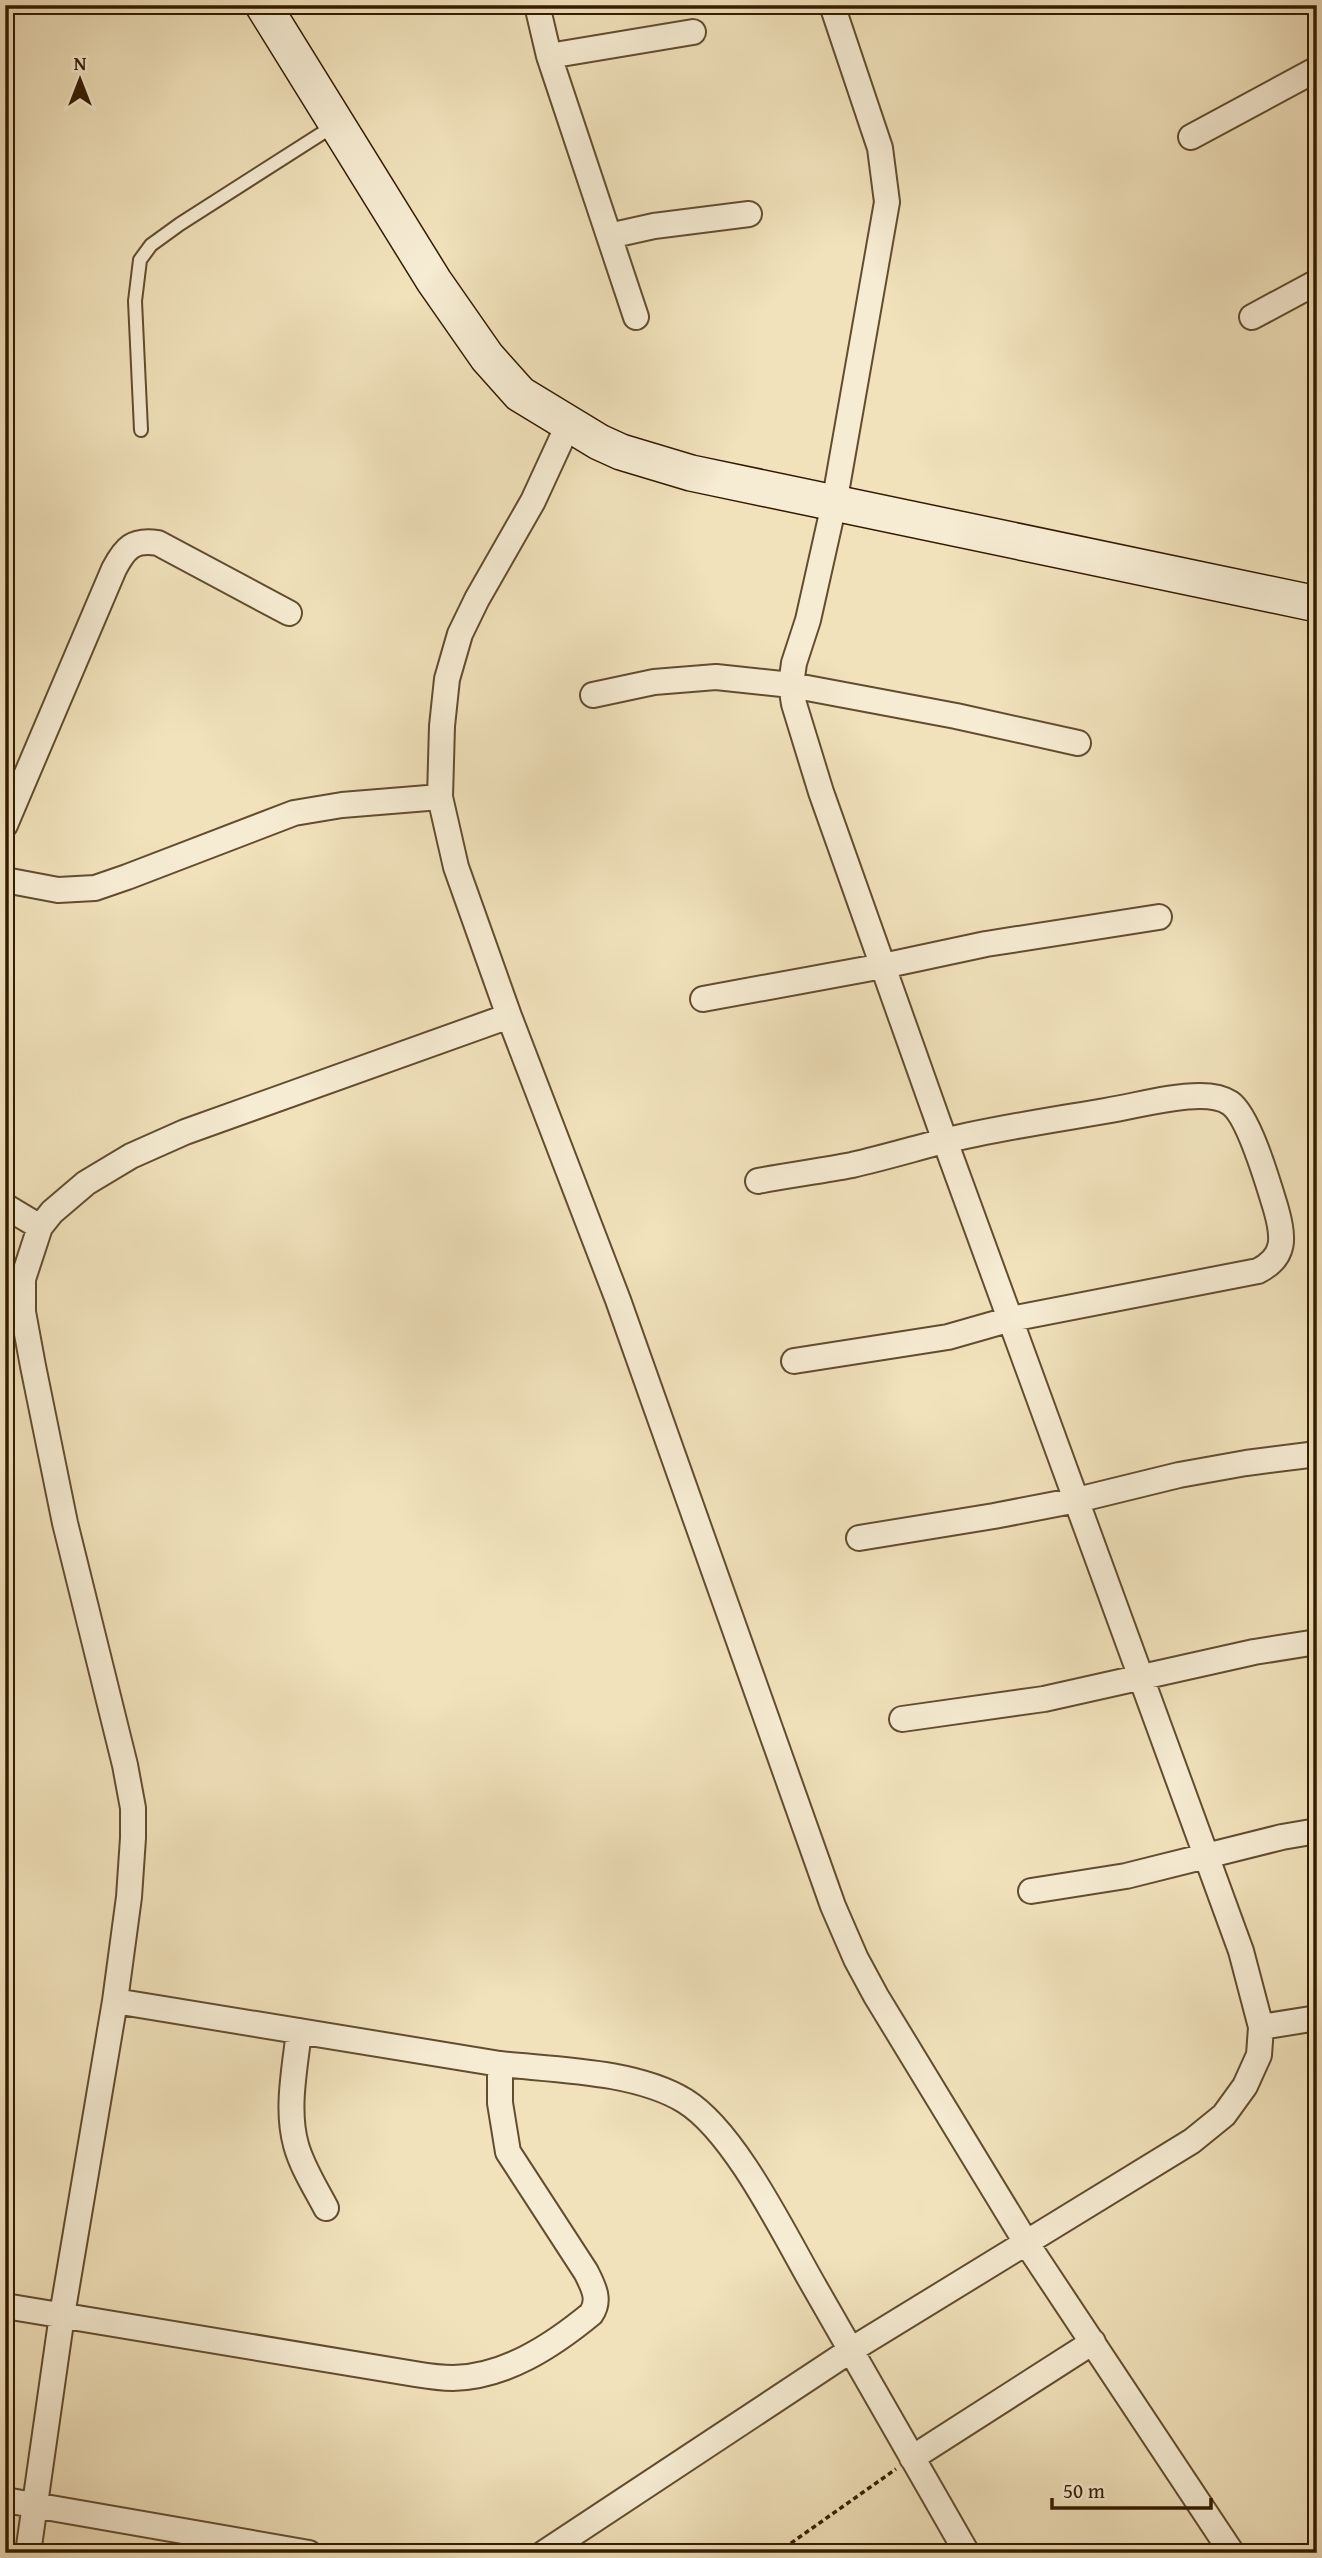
<svg xmlns="http://www.w3.org/2000/svg" width="1322" height="2558" viewBox="0 0 1322 2558" font-family="'Gentium Book Plus',serif">
<style>
.lines{fill:none;stroke-linecap:round;stroke-linejoin:round}
.lane-casing{stroke:#624d2f;stroke-width:16}
.street-casing{stroke:#624d2f;stroke-width:28}
.secondary-casing{stroke:#331b00;stroke-width:38}
.path{stroke:#331b00;stroke-width:3.5;stroke-dasharray:5 3.5;stroke-linecap:butt}
.lane{stroke:#f6ecd3;stroke-width:12}
.street{stroke:#f6ecd3;stroke-width:24}
.secondary{stroke:#f6ecd3;stroke-width:35}
</style>
<rect width="100%" height="100%" fill="#f1e2bc"/>
<filter id="stains"><feTurbulence type="fractalNoise" baseFrequency=".00286" numOctaves="4"/><feColorMatrix values="0 0 0 0 .2 0 0 0 0 .09 0 0 0 0 .02 0 0 0 .5 -.17"/></filter>
<radialGradient id="worn" r=".72"><stop offset=".6" stop-color="#630" stop-opacity="0"/><stop offset="1" stop-color="#630" stop-opacity=".3"/></radialGradient>
<g class="lines">
<defs>
<path id="lane" d="M141 430 135 301 140 260 151 245 180 224 335 125"/>
<path id="street" d="M537 5 549 56 636 317
M549 56 693 32
M1191 137 1317 69
M609 236 654 226 749 214
M1252 317 1317 282
M568 425 533 501 477 599 460 634 447 679 442 726 440 797 456 867 509 1016 618 1300 833 1906 856 1959 876 1996 1027 2244 1232 2553
M593 695 654 682 716 677 791 685 956 716 1078 743
M5 825 114 569C125 548 133 539 158 543L289 613
M5 880 58 890 95 888 127 877 294 813 342 805 440 797
M703 999 883 966 986 944 1159 917
M758 1181C789 1175 821 1171 852 1165 883 1158 913 1149 944 1141 997 1128 1052 1120 1105 1111 1136 1106 1169 1096 1200 1096 1210 1096 1221 1097 1230 1103 1249 1116 1269 1186 1276 1209 1284 1237 1286 1257 1258 1271L1011 1319 948 1337 794 1361
M5 1206 40 1227
M859 1538 994 1516 1077 1500 1179 1475 1246 1463 1317 1454
M902 1719 1044 1699 1254 1652 1317 1642
M1031 1891 1126 1876 1282 1837 1317 1831
M1261 2027 1317 2018
M299 2031C295 2068 286 2109 296 2145 302 2167 315 2187 326 2208
M500 2064C557 2070 636 2071 685 2101 735 2132 784 2234 814 2286 865 2375 916 2464 967 2553
M5 2306 415 2374C427 2376 440 2378 453 2378 505 2377 552 2346 591 2314 601 2300 593 2286 586 2272L508 2152 500 2103V2064L115 2001
M912 2458 1093 2342
M5 2500 309 2553
M28 2553 62 2315 115 2001 129 1897 133 1838V1808L125 1765 65 1523 33 1366 23 1312V1279L40 1227 52 1212 86 1183 131 1156 185 1132 509 1016
M544 2553 851 2350 1192 2141 1224 2115 1245 2086 1259 2055 1261 2027 1241 1951 945 1141 821 792 794 704 791 685 794 663 808 620 834 504 887 202 880 148 832 5"/>
<path id="secondary" d="M263 5 434 281 487 357 520 394 599 442 621 452 691 473 1317 604"/>
</defs>
<use href="#lane" class="lane-casing"/>
<use href="#street" class="street-casing"/>
<use href="#secondary" class="secondary-casing"/>
<path class="path" d="M777 2553 896 2469"/>
<use href="#lane" class="lane"/>
<use href="#street" class="street"/>
<use href="#secondary" class="secondary"/>
</g>
<rect width="1322" height="2558" fill="none" stroke="#f1e2bc" stroke-width="28"/>
<rect x="7" y="7" width="1308" height="2544" fill="none" stroke="#331b00" stroke-width="3.5"/>
<rect x="14" y="14" width="1294" height="2530" fill="none" stroke="#331b00" stroke-width="2"/>
<g transform="translate(80 80)" stroke="#f6ecd3" stroke-width="5" paint-order="stroke">
<path d="M0-5L12 26L0 18L-12 26Z" fill="#331b00"/>
<text y="-10" font-size="19" font-weight="bold" text-anchor="middle" fill="#331b00">N</text>
</g>
<path d="M1052 2498v10h159v-10" fill="none" stroke="#331b00" stroke-width="3.5"/>
<text x="1063" y="2498" font-size="21" fill="#331b00" stroke="#f6ecd3" stroke-width="5" paint-order="stroke">50 m</text>
<rect width="100%" height="100%" filter="url(#stains)"/>
<rect width="100%" height="100%" fill="url(#worn)"/>
</svg>
